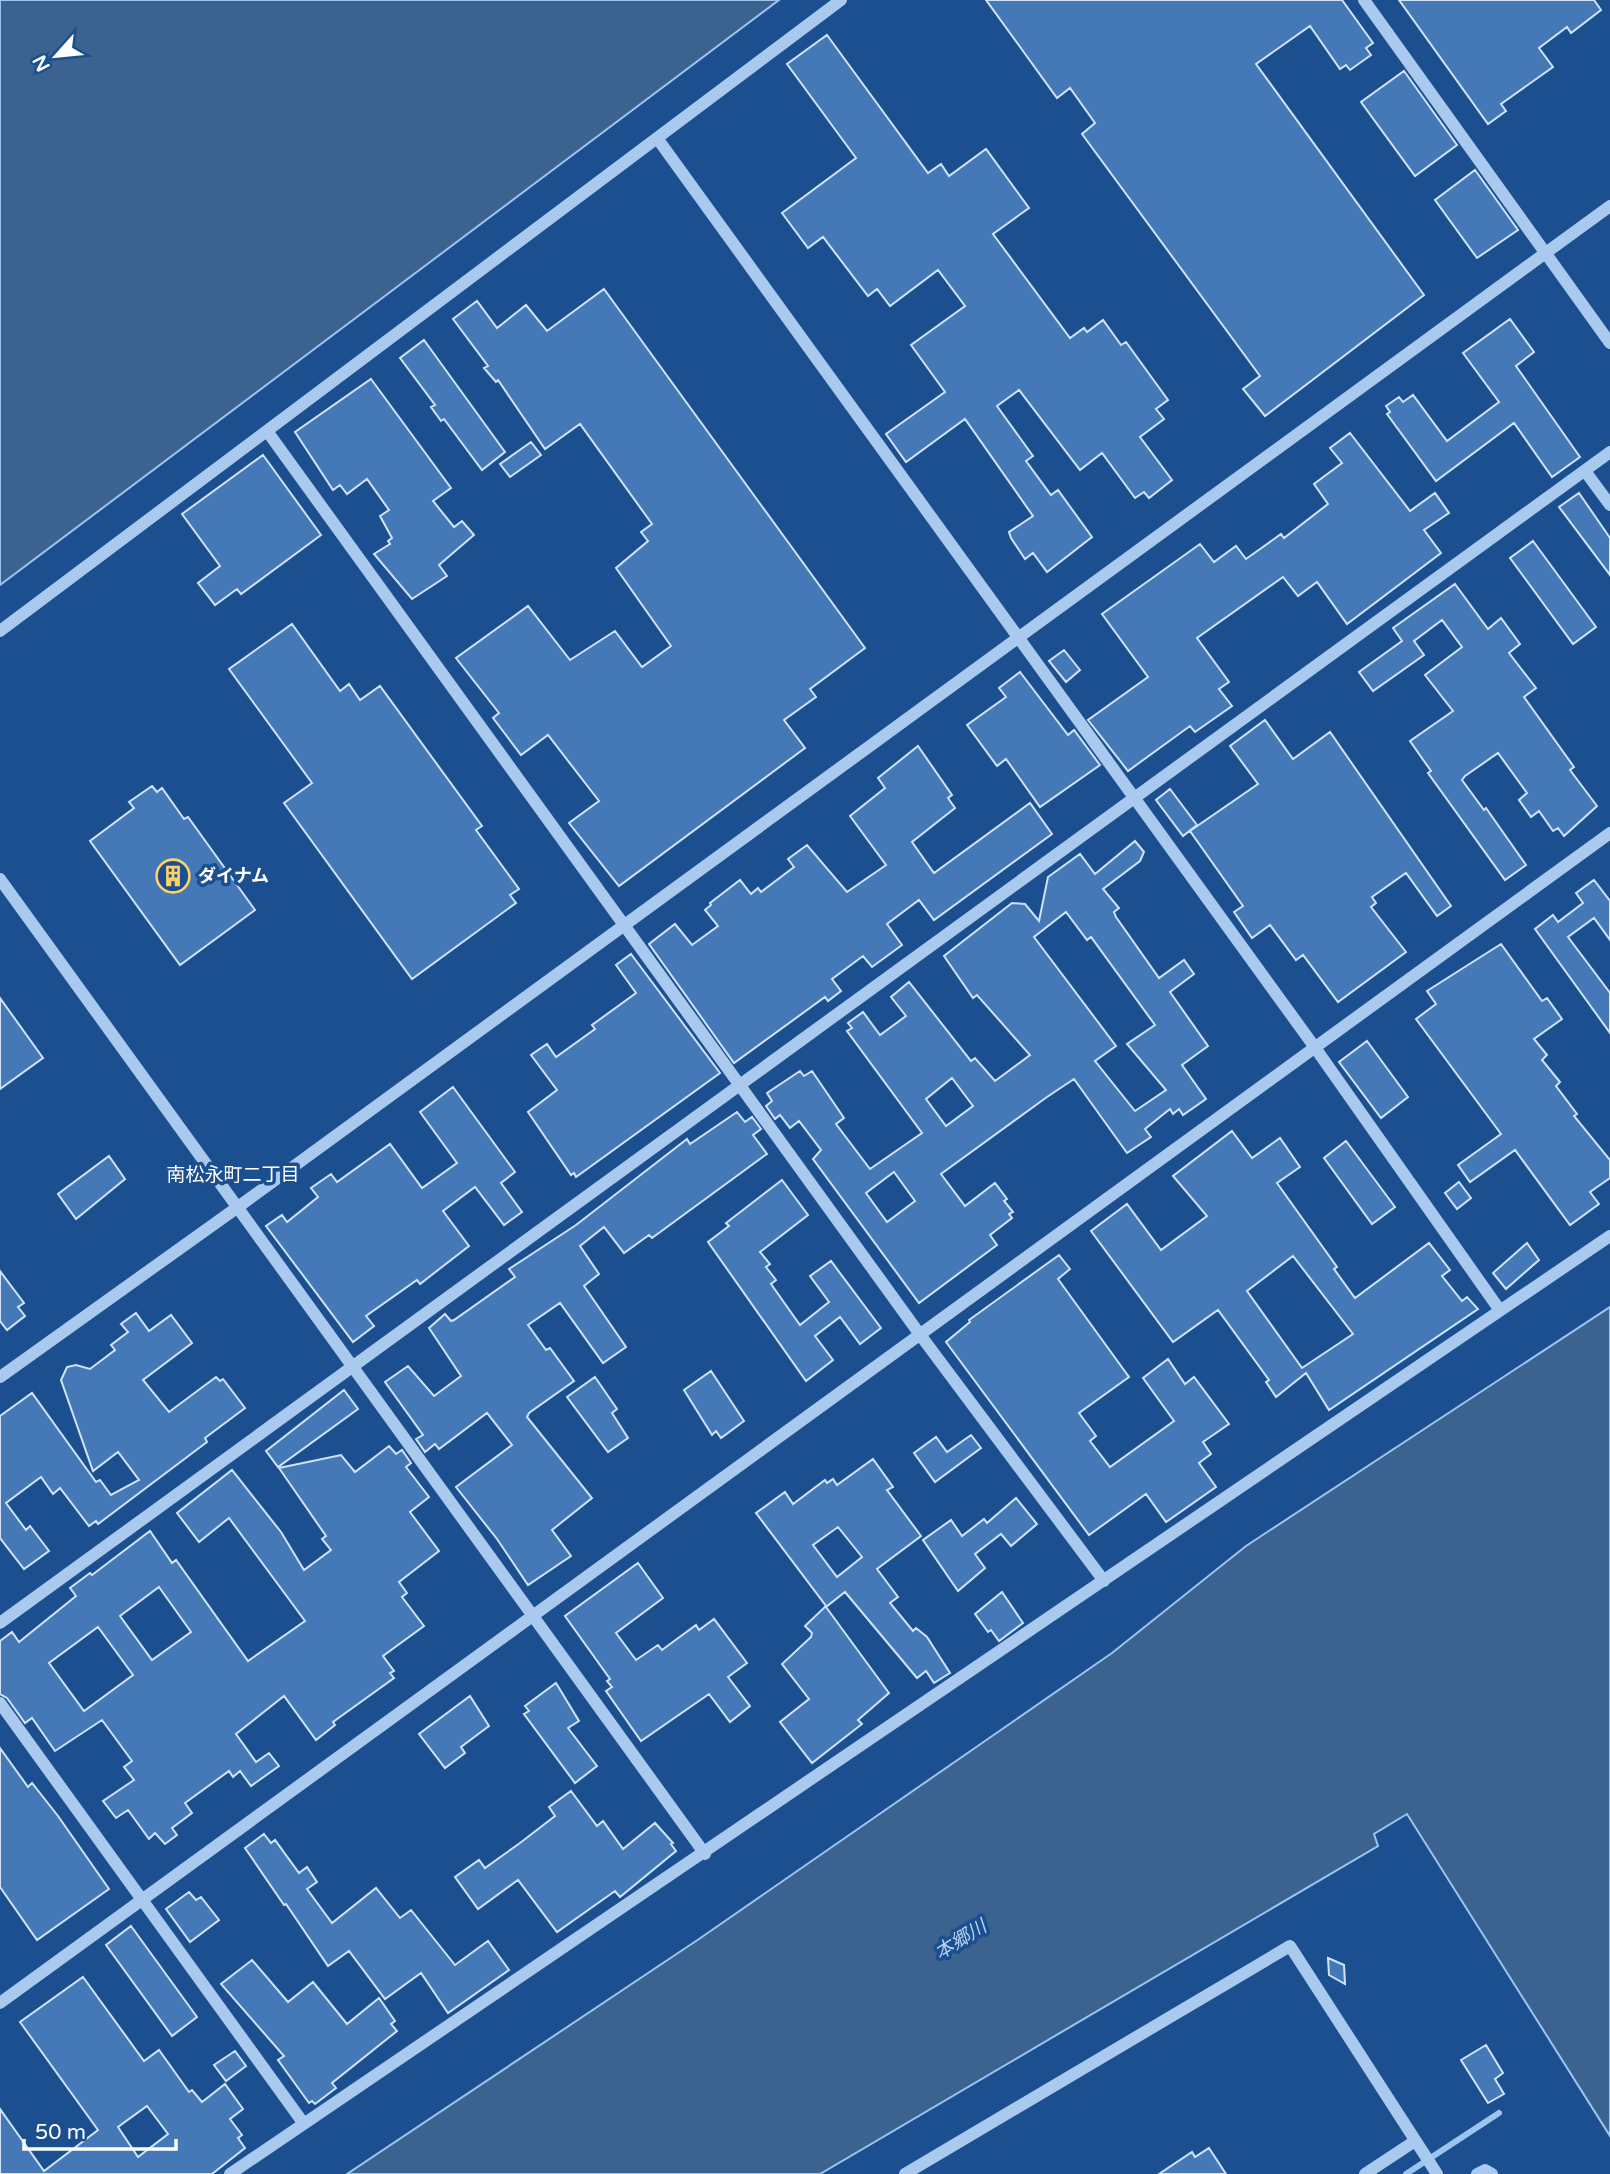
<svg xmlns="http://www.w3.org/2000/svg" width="1610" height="2174" viewBox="0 0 1610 2174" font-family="'Varela Round','Noto Sans JP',sans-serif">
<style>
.water{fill:#3c6290;stroke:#9cc4f0;stroke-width:2}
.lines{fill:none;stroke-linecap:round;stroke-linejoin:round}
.stream{stroke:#9cc4f0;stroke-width:6}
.building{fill:#4478b7;stroke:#cfe3fa;stroke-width:2;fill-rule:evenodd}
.minor{stroke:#a9c9ee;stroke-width:12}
.labels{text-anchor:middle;stroke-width:7;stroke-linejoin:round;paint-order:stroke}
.poi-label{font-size:18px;font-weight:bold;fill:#fff;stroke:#1b4f8f;text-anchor:start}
.neighbourhood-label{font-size:19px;fill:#fff;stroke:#1b4f8f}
.water-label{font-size:19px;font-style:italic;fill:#b5d3f5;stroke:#1b4f8f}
</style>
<rect width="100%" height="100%" fill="#1b4f8f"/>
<path class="water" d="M0 0H779L0 585Z
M1610 1307V2136L1407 1814 1374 1834 1378 1846 820 2174H347L699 1939 1112 1653 1246 1546Z"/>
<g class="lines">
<path class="stream" d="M1406 2174 1499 2113"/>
</g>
<path class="building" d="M986 0H1342L1373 43 1366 48 1371 55 1350 70 1346 65 1340 69 1310 26 1256 64 1424 295 1265 416 1243 389 1260 376 1082 134 1095 123 1070 88 1057 98Z
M1399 0H1594L1601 10 1571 33 1567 27 1539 48 1553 67 1501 104 1506 111 1488 124Z
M827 35 928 173 941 164 949 176 986 149 1029 208 993 234 1070 338 1084 328 1087 332 1103 320 1121 345 1126 342 1168 400 1156 409 1164 419 1140 437 1172 480 1149 498 1144 492 1135 498 1102 453 1080 470 1019 390 997 406 1033 456 1026 461 1051 495 1058 490 1092 537 1047 572 1033 553 1025 559 1011 538 1009 532 1033 516 965 419 906 462 886 434 945 392 911 345 965 306 938 270 890 306 877 289 868 296 823 237 808 248 782 213 856 158 787 64Z
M1404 71 1457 145 1415 176 1361 102Z
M1475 170 1518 230 1477 258 1435 200Z
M604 289 865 648 810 689 816 697 784 720 805 748 619 886 569 823 599 801 548 735 521 755 493 718 499 713 456 658 528 606 570 660 615 631 642 667 671 646 616 568 648 541 641 532 652 524 580 424 545 449 498 380 496 382 484 368 488 366 453 319 477 301 497 328 526 305 547 331Z
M1510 319 1534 352 1516 366 1580 457 1552 477 1514 423 1436 481 1387 414 1390 412 1386 406 1399 397 1403 402 1413 395 1447 441 1499 402 1463 353Z
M424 340 505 452 482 470 444 419 441 421 431 407 435 405 400 358Z
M371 379 451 488 433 501 454 527 462 521 474 535 439 565 447 576 412 599 374 554 390 544 388 541 392 538 380 516 389 510 367 479 347 494 340 485 333 490 295 432Z
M1350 433 1410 511 1435 493 1449 513 1424 530 1441 553 1347 624 1317 582 1298 596 1283 577 1197 638 1229 682 1219 689 1232 706 1195 732 1190 726 1128 771 1088 720 1148 677 1102 614 1200 544 1214 562 1236 546 1246 559 1281 534 1284 538 1328 504 1314 484 1342 463 1330 448Z
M531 442 541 455 510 477 500 464Z
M263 455 321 535 241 594 237 589 215 605 198 583 220 566 182 514Z
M1579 493 1610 538V575L1559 507Z
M1533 541 1596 627 1573 644 1510 558Z
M1455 584 1488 629 1501 618 1520 644 1509 653 1536 688 1524 697 1574 767 1570 770 1597 806 1564 836 1558 828 1553 831 1539 811 1531 817 1519 800 1527 793 1498 753 1465 776 1462 780 1484 810 1486 808 1526 865 1505 880 1428 773 1431 771 1410 741 1453 711 1425 675 1462 647 1442 620 1414 641 1424 655 1373 691 1359 672 1402 641 1393 628Z
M292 624 340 691 349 684 360 700 380 686 482 826 476 830 519 889 510 895 516 903 412 979 284 803 312 783 229 669Z
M1064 650 1080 670 1066 682 1049 661Z
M1020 672 1068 735 1074 730 1100 765 1040 807 1006 759 997 766 967 725 1006 697 999 688Z
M1265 720 1293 759 1330 732 1451 906 1437 916 1406 873 1372 897 1376 903 1371 907 1406 952 1338 1002 1303 955 1296 960 1270 925 1252 938 1234 912 1243 906 1190 831 1258 784 1230 746Z
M918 746 952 795 948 798 955 808 912 842 934 873 1030 803 1052 834 934 920 919 900 887 924 902 945 872 967 863 956 832 979 841 991 828 1001 825 997 734 1063 649 944 675 924 692 945 718 926 705 910 711 905 710 903 740 880 751 894 758 888 761 892 794 867 788 859 807 845 847 892 886 865 850 816 885 788 878 778Z
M152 786 157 792 162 788 184 819 188 817 255 910 180 965 90 841 134 808 129 802Z
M1170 789 1197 825 1183 836 1156 800Z
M1135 841 1144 852 1140 861 1103 889 1119 908 1114 912 1116 917 1159 978 1184 960 1194 974 1170 992 1208 1046 1182 1065 1206 1099 1183 1115 1179 1109 1173 1114 1170 1109 1145 1129 1151 1137 1127 1153 1074 1079 1047 1097 941 1174 965 1206 995 1183 1007 1199 1004 1201 1013 1212 1009 1214 1012 1218 990 1235 997 1245 919 1303 813 1159 821 1150 799 1121 790 1128 780 1115 775 1119 766 1106 772 1101 767 1093 800 1071 804 1076 812 1071 844 1118 836 1124 870 1169 922 1133 847 1031 852 1028 848 1023 863 1012 880 1035 906 1016 891 997 909 982 971 1061 975 1058 995 1081 1030 1055 977 995 973 998 944 956 1012 903 1025 904 1039 921 1048 877 1080 854 1095 874ZM1066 912 1087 940 1091 937 1155 1025 1127 1044 1166 1090 1135 1111 1095 1061 1116 1046 1034 937ZM952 1078 973 1106 946 1126 926 1099ZM894 1172 915 1201 887 1222 866 1193Z
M1594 880 1610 901V940L1594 918 1568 937 1610 993V1033L1535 929 1553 915 1558 922 1583 903 1576 893Z
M1501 944 1542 1001 1547 998 1562 1019 1534 1039 1547 1055 1542 1060 1560 1082 1556 1086 1577 1114 1574 1116 1610 1160V1178L1590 1192 1599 1204 1570 1225 1515 1150 1470 1182 1458 1165 1501 1134 1416 1019 1436 1004 1427 991Z
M631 954 720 1073 576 1177 574 1173 571 1175 528 1112 557 1090 531 1055 547 1044 556 1057 595 1029 592 1025 636 993 616 965Z
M0 998 43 1058 0 1089Z
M1367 1041 1408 1097 1381 1118 1339 1062Z
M453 1087 515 1172 501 1183 522 1212 504 1225 475 1187 443 1211 469 1246 420 1284 417 1280 366 1316 374 1326 353 1342 266 1226 282 1215 287 1222 318 1197 311 1188 331 1174 337 1182 390 1144 422 1188 457 1163 420 1112Z
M737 1112 745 1122 752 1117 761 1129 753 1135 767 1154 764 1156 652 1238 649 1235 624 1253 604 1227 580 1246 599 1274 584 1286 626 1347 603 1363 560 1303 528 1325 546 1350 550 1348 574 1381 529 1413 527 1417 592 1498 552 1530 571 1556 528 1585 497 1539 456 1487 512 1445 487 1413 439 1449 435 1444 425 1452 416 1439 423 1435 385 1382 408 1366 434 1396 461 1376 429 1328 445 1314 451 1321 454 1320 515 1277 509 1269 576 1225 687 1139 690 1144Z
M1232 1131 1252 1158 1280 1138 1300 1167 1277 1183 1337 1267 1334 1269 1355 1298 1429 1243 1450 1270 1442 1276 1462 1301 1467 1297 1478 1309 1329 1410 1306 1373 1276 1397 1266 1382 1269 1380 1218 1310 1173 1342 1091 1231 1127 1204 1161 1250 1207 1216 1173 1176ZM1293 1256 1353 1334 1302 1368 1247 1291Z
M1346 1141 1395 1207 1372 1224 1324 1158Z
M109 1156 125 1179 76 1219 58 1194Z
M782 1180 808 1215 760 1252 770 1264 766 1267 776 1280 771 1284 800 1325 829 1302 810 1276 831 1261 881 1328 860 1344 840 1317 815 1336 833 1360 806 1381 708 1242 729 1226 726 1223Z
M1459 1182 1471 1198 1457 1209 1445 1193Z
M1527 1243 1539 1260 1506 1289 1493 1273Z
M1059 1255 1070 1269 1058 1279 1129 1377 1079 1413 1096 1436 1090 1441 1110 1467 1174 1421 1143 1378 1168 1359 1185 1384 1194 1377 1229 1424 1203 1442 1211 1454 1199 1463 1216 1487 1166 1522 1146 1494 1089 1535 946 1342 970 1322 969 1320Z
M0 1271 24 1303 18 1307 25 1316 7 1330 0 1321Z
M136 1313 149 1331 171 1315 192 1343 143 1380 169 1412 216 1377 220 1381 223 1379 245 1408 205 1438 207 1442 98 1524 96 1521 89 1526 60 1488 53 1494 41 1477 6 1503 26 1530 30 1526 49 1551 24 1569 0 1538V1416L32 1393 96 1482 100 1480 111 1495 139 1480 118 1452 93 1471 61 1380 67 1367 76 1365 90 1369 115 1350 111 1345 128 1332 121 1324Z
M711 1371 744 1421 721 1438 716 1431 712 1435 684 1390Z
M595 1377 617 1409 612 1413 628 1438 608 1452 567 1397Z
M344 1390 358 1409 278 1467 266 1451Z
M971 1435 981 1448 935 1482 914 1453 936 1437 947 1452Z
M389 1446 396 1454 402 1450 411 1463 406 1467 429 1497 410 1512 439 1551 399 1582 407 1593 402 1597 424 1626 383 1656 394 1671 390 1673 394 1678 333 1722 335 1725 316 1740 284 1696 236 1734 256 1762 269 1753 279 1766 251 1786 240 1771 233 1777 229 1771 185 1803 192 1813 172 1828 177 1835 165 1844 155 1833 149 1839 128 1810 116 1818 103 1801 134 1780 124 1767 132 1761 102 1720 55 1751 32 1718 25 1723 7 1698 0 1694V1641L12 1632 19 1642 76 1596 70 1588 90 1573 92 1575 150 1531 172 1563 176 1560 248 1661 305 1621 229 1518 199 1542 177 1513 232 1470 281 1532 304 1570 331 1550 322 1539 326 1536 279 1468 341 1455 355 1472ZM159 1587 191 1632 152 1660 120 1616ZM98 1627 133 1675 84 1711 49 1663Z
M873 1459 893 1487 887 1490 921 1536 877 1569 898 1597 890 1603 913 1631 916 1628 927 1637 950 1673 934 1683 926 1671 917 1678 845 1592 826 1607 889 1693 858 1720 862 1724 812 1763 780 1722 809 1699 782 1664 811 1637 812 1633 805 1626 826 1606 756 1513 785 1492 793 1504 825 1480 827 1483 833 1479 837 1485ZM838 1527 862 1557 837 1577 813 1545Z
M1016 1498 1037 1524 1011 1546 1001 1534 975 1554 985 1568 958 1591 923 1540 951 1520 962 1536 984 1519 987 1523Z
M638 1563 663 1598 616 1633 636 1660 658 1645 662 1650 696 1625 699 1630 714 1619 747 1663 728 1677 750 1706 730 1722 709 1694 641 1741 606 1691 612 1687 607 1681 610 1679 565 1616Z
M1002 1592 1023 1623 999 1641 991 1630 988 1632 975 1614Z
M556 1683 579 1721 568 1728 597 1766 575 1783 524 1714 529 1711 525 1706Z
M470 1696 489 1726 461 1747 465 1753 445 1768 419 1734Z
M0 1748 28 1787 32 1783 58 1816 109 1889 37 1940 0 1887Z
M571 1791 597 1826 603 1821 623 1849 655 1823 673 1843 671 1844 676 1851 620 1897 615 1891 557 1932 518 1880 478 1909 455 1877 479 1860 485 1868 520 1843 555 1816 549 1807Z
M264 1834 271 1843 275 1840 299 1873 307 1867 317 1882 307 1889 332 1923 376 1888 400 1918 411 1910 455 1965 488 1941 509 1970 448 2013 421 1973 385 1999 349 1951 328 1966 286 1904 284 1905 245 1848Z
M189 1892 196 1900 201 1897 219 1920 190 1942 166 1909Z
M131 1926 197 2017 172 2036 106 1945Z
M1328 1958 1344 1965 1345 1984 1329 1975Z
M252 1960 288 2002 313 1982 347 2024 379 1998 395 2021 391 2024 397 2031 332 2083 336 2088 315 2104 312 2101 309 2103 278 2060 284 2056 221 1984Z
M83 1977 144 2061 159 2050 189 2092 192 2090 202 2102 225 2084 243 2109 230 2119 242 2135 238 2138 245 2148 212 2174H0V2109L44 2171 98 2130 20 2022ZM147 2106 168 2134 138 2157 118 2127Z
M1486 2045 1503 2073 1495 2079 1504 2094 1488 2103 1461 2060Z
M235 2051 246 2066 226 2081 214 2065Z
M1209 2148 1226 2174H1159L1192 2152 1195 2157Z"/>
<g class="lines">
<path class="minor" d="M1364 0 1610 343
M657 138 1316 1049 1499 1309
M267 431 921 1336 1104 1581
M1585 471 1610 505
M0 631 841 0
M0 879 705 1854
M0 1377 238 1207 1610 206
M0 1623 1610 452
M0 1703 304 2124
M0 2003 1610 833
M230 2174 1610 1236
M905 2174 1290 1946 1437 2174
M1365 2174 1415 2141
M1477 2174 1485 2170 1492 2174"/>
</g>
<defs>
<symbol id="building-ring" viewBox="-11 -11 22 22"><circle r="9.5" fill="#1b4f8f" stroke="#ffd166" stroke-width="1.5"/><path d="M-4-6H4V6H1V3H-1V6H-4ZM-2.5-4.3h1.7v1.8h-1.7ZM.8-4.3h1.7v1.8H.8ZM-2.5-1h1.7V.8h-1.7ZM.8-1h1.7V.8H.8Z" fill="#ffd166"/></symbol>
</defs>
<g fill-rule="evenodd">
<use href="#building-ring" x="154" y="857" width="38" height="38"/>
</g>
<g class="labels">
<g class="poi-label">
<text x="198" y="882">ダイナム</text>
</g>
<g class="neighbourhood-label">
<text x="233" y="1181">南松永町二丁目</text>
</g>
<g class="water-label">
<text transform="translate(960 1939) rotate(-32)" y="7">本郷川</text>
</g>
</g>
<g transform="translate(56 56) rotate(243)" stroke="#1b4f8f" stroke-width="5" paint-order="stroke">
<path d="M0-5L12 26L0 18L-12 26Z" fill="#ffffff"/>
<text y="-10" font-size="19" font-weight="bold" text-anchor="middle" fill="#ffffff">N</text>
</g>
<path d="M24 2139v10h152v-10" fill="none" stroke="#ffffff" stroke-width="3.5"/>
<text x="35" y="2139" font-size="21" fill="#ffffff" stroke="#1b4f8f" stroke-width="5" paint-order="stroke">50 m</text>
</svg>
